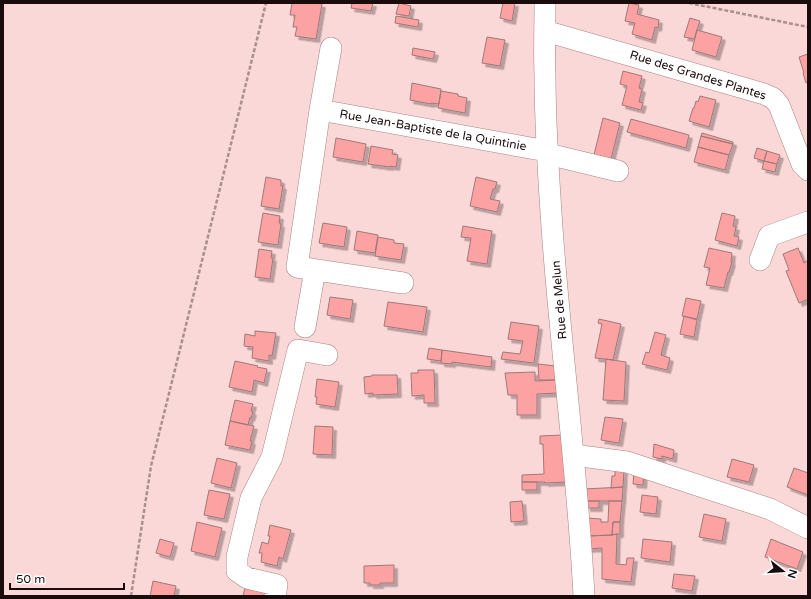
<svg xmlns="http://www.w3.org/2000/svg" width="811" height="599" viewBox="0 0 811 599" font-family="'Varela Round',sans-serif">
<style>
.building{fill:#fca2a3;stroke:#9f7878;filter:url(#shadow)}
.lines{fill:none;stroke-linecap:round;stroke-linejoin:round}
.minor-casing{stroke:#a98282;stroke-width:22}
.path{stroke:#ab8f8f;stroke-width:2.5;stroke-dasharray:4 2;stroke-linecap:butt}
.minor{stroke:#fff;stroke-width:21}
.labels{text-anchor:middle;stroke-width:3;stroke-linejoin:round;paint-order:stroke}
.street-label{font-size:12px;fill:#1a0c0c;stroke:#fff}
</style>
<defs>
<filter id="shadow"><feDropShadow dx="3.5" dy="3.5" stdDeviation="0" flood-color="#0004"/></filter>
</defs>
<rect width="100%" height="100%" fill="#fbd8d8"/>
<path class="building" d="M292 3H315L322 4 316 39 295 36 297 27H293L295 15H290Z
M352 3H373L371 11 351 8Z
M399 3 411 6 409 16 396 14Z
M503 3H515L512 21 500 18Z
M629 3 639 5 637 14 659 20 658 28 655 27 652 40 632 34 635 23 625 21Z
M396 16 419 20 418 27 395 23Z
M690 18 700 21 694 39 684 37Z
M697 30 722 37 716 57 692 50Z
M487 37 505 40 500 66 482 63Z
M413 48 435 52 433 59 412 55Z
M808 54V82L806 83 803 73H804L799 57Z
M623 71 642 76 639 88 642 89 639 102 643 103 641 110 622 105 627 86 620 84Z
M412 83 441 89 439 104 431 103V104L410 100Z
M441 91 458 94V96L467 98 465 113 438 108Z
M700 96 716 100 709 127 689 121 693 108H694L696 101 698 102Z
M603 118 620 123 611 159 594 155Z
M631 119 689 135 686 148 627 132Z
M702 133 733 142V144L701 136Z
M701 136 733 144 729 155 698 147Z
M336 138 366 144 363 162 333 157Z
M371 146 393 150 392 154 398 155 396 167 390 166V167L368 164Z
M698 147 729 155 725 170 694 162Z
M757 148 767 151 764 161 754 158Z
M767 151 780 155 777 164 764 161Z
M764 161 777 164 775 172 762 169Z
M266 177 281 180V186H283L279 209 261 206Z
M476 177 497 182 495 189H493L490 199 500 201 497 212 470 206Z
M263 213 280 216 279 223 281 224 278 245 258 242Z
M722 213 735 216 733 226 736 227 734 236 739 237 737 246 715 240Z
M323 223 347 227 344 247 319 243Z
M463 226 492 231 487 264 467 261 471 238 461 237Z
M357 231 378 235 375 253 354 250Z
M378 237 394 240V243L404 244 401 260 375 256Z
M709 248 732 253 731 262H732L729 272H728L724 288 706 285 710 268 704 267Z
M798 248 804 263 807 261 808 263V299L799 303 786 271 789 270 783 254Z
M259 249 272 251 271 258H273L270 279 255 277Z
M330 297 353 300 350 319 327 315Z
M686 298 701 301 697 319 682 316Z
M388 302 427 307 423 332 384 326Z
M684 316 697 320 694 337 680 334Z
M599 319 621 324 613 360 595 358 602 324 598 323Z
M511 322 539 326 534 363 501 359 503 352 520 354 523 341 508 339Z
M255 331 276 333 272 356 269 355V361L252 358 253 347 244 346 245 334 255 336Z
M655 332 666 335 661 355 670 358 667 370 642 364 646 352 649 353Z
M429 348 442 350 441 361 427 359Z
M442 350 492 357 491 367 452 362V364L441 363Z
M606 359 626 362 624 401 603 400Z
M235 361 258 366 257 367 267 369 264 383 254 380 252 392 229 387Z
M538 364 556 366 557 380H539Z
M418 370H434L435 403H424V395L412 396 411 373H418Z
M535 372V381L557 380 558 393 537 394V415H517V395H508L505 373Z
M372 375H397L398 394 373 395V393L365 394 364 377 372 376Z
M317 379 339 382 335 407 316 404 317 397H315Z
M235 400 253 404 251 411 253 412 251 418 250 417 248 425 230 421Z
M605 417 623 419 619 443 601 440Z
M230 421 254 426 250 441H252L250 450 225 445Z
M315 426 333 427 332 455 313 454Z
M562 435 566 482 545 483V482H522V475L544 474 543 444H540V436Z
M654 444 674 450 673 459 662 456V459L653 457Z
M217 458 237 463 231 488 211 483Z
M732 459 754 465 749 482 727 477Z
M794 468 808 473V495L787 487Z
M615 469 624 470 623 487 611 488 612 476H615Z
M634 472 644 473 643 485 633 484Z
M522 482H537V490H522Z
M623 487 622 501H585L584 489Z
M209 490 230 494 224 519 204 515Z
M642 495 658 497 656 514 640 512Z
M522 501 524 521 511 522 510 502Z
M587 501H599V508H587Z
M609 501H622L620 522H613L612 535 588 536 586 518 601 519V522H608Z
M704 514 726 519 722 541 699 537Z
M197 522 222 528 215 557 191 551Z
M613 522H620V534H617L612 535Z
M270 525 291 530 283 559 279 557 277 566 261 562 262 553H259L262 542 268 544 270 536H268Z
M617 534 616 564 626 565 627 558H634L631 582 602 579V548L587 549 588 536 612 535Z
M160 539 174 543 170 557 156 553Z
M643 539 672 542 670 562 641 558Z
M771 539 803 552 797 569 765 557Z
M394 565V583H380V585H370V583H364V566Z
M674 574 695 576 692 591 672 588Z
M153 581 176 586 174 596H150Z
M245 588 265 592 264 596H243Z"/>
<g class="lines">
<defs>
<path id="minor" d="M545 3C545 27 544 51 545 75 545 131 549 186 553 241 562 360 578 477 584 596
M545 31 764 94 773 98 779 105 802 164 808 170
M331 48 320 110 297 267 403 283
M320 110 547 151
M548 154 618 171
M760 260 769 236 808 222
M305 327 315 270
M573 455 627 462 770 509 808 528
M275 596 277 585 247 578 237 571V557L251 498 272 457 298 350 327 355"/>
</defs>
<use href="#minor" class="minor-casing"/>
<path class="path" d="M689 3 808 27
M131 596 151 466 266 3"/>
<use href="#minor" class="minor"/>
</g>
<g class="labels">
<g class="street-label">
<text transform="translate(698 75) rotate(17)" y="4">Rue des Grandes Plantes</text>
<text transform="translate(433 130) rotate(10)" y="4">Rue Jean-Baptiste de la Quintinie</text>
<text transform="translate(559 300) rotate(-95)" y="4">Rue de Melun</text>
</g>
</g>
<rect width="811" height="599" fill="none" stroke="#1a0c0c" stroke-width="8"/>
<g transform="translate(783 571) rotate(107)" stroke="#ffffff" stroke-width="3" paint-order="stroke">
<path d="M0-3L7 15L0 10L-7 15Z" fill="#1a0c0c"/>
<text y="-6" font-size="11" font-weight="bold" text-anchor="middle" fill="#1a0c0c">N</text>
</g>
<path d="M10 583v6h114v-6" fill="none" stroke="#1a0c0c" stroke-width="2"/>
<text x="16" y="583" font-size="12" fill="#1a0c0c" stroke="#ffffff" stroke-width="3" paint-order="stroke">50 m</text>
</svg>
